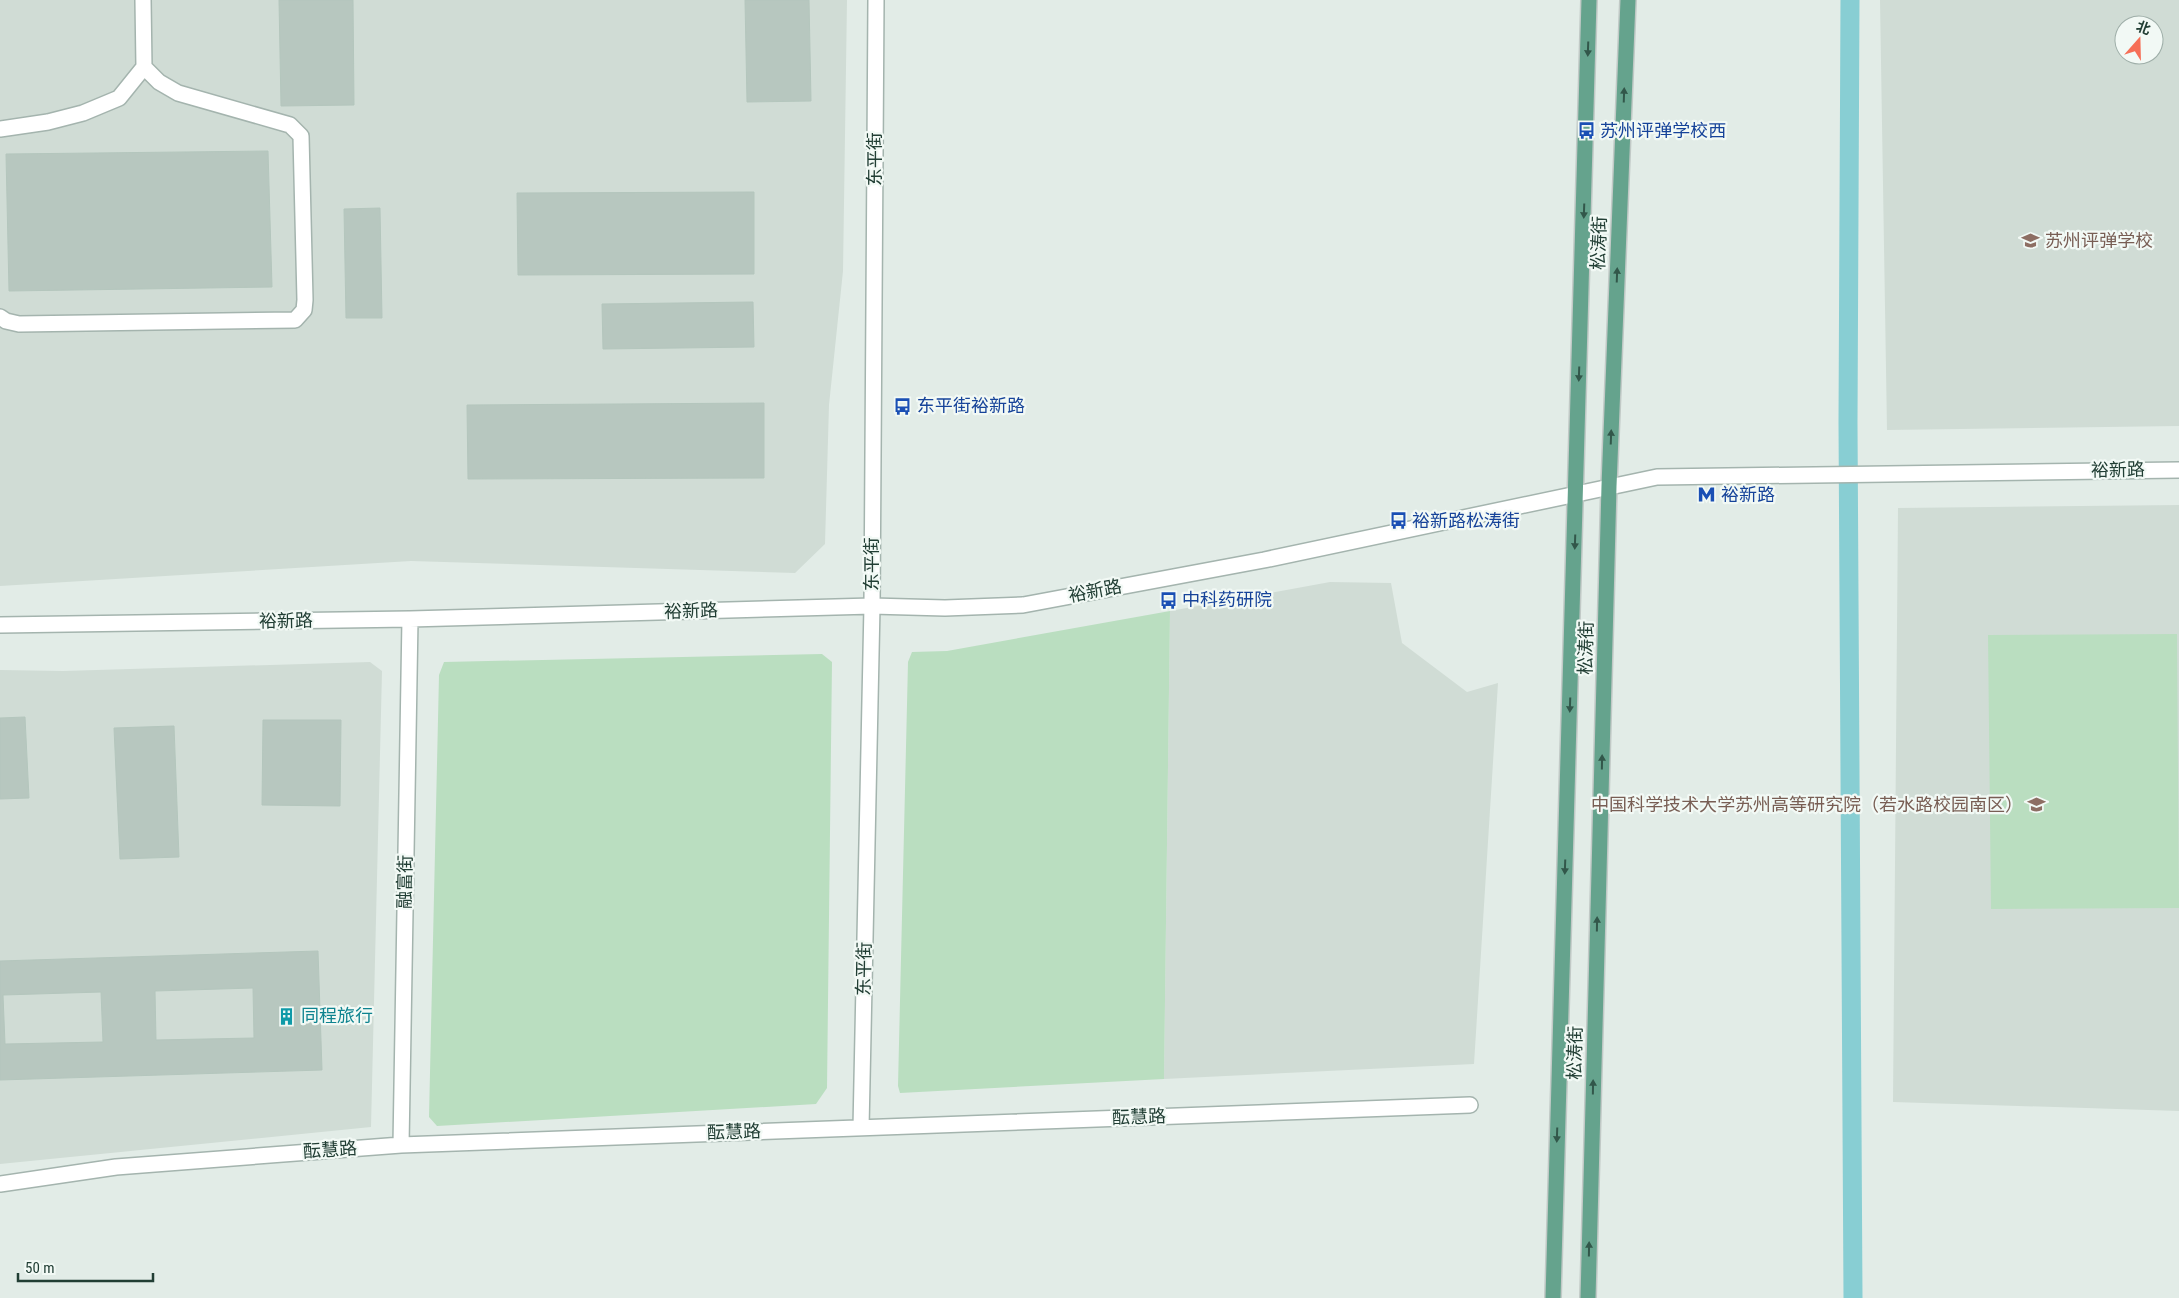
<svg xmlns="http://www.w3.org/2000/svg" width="2179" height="1298" viewBox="0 0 2179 1298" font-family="'Roboto Condensed','Noto Sans SC',sans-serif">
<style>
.built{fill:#d0dcd5;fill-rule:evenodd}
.green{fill:#badec0}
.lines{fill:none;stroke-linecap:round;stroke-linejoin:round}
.canal{stroke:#88ced3;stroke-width:19}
.building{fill:#b7c7bf;stroke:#b4c6bd;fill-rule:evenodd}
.minor-casing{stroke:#a4b4ae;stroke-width:18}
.major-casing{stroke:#c1c9c6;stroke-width:18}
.minor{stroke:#fff;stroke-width:15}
.major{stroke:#65a38d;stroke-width:15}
.oneway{fill:#32574a}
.labels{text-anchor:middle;stroke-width:4.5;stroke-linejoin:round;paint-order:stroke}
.transit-label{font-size:18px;fill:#164399;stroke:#f2f9f5;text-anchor:start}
.street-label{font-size:18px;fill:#213e34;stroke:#f2f9f5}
.education-label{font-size:18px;fill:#785e54;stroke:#f2f9f5;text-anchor:start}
.culture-label{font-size:18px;fill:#0d838f;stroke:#f2f9f5;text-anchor:start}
</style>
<rect width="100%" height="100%" fill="#e2ece7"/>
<path class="built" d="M0 0H847L843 271 829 405 825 544 795 573 411 561 0 586Z
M1880 0H2179V426L1887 430ZM2124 25H2154V55H2124Z
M2179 505V1111L1893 1102 1898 508Z
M1330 582 1391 583 1402 643 1467 692 1498 683 1474 1064 1164 1079 1170 611Z
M370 662 382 671 371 1127 0 1164V670L63 671Z"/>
<path class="green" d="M1170 611 1164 1079 900 1093 898 1086 908 662 912 652 947 651Z
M2177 634 2179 908 1991 909 1988 635Z
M822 654 832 662 827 1088 816 1104 437 1126 429 1117 439 675 444 662Z"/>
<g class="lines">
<path class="canal" d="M1850 0 1848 422 1853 1298"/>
</g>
<path class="building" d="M279 0H353L354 105 281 106Z
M745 0H809L811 101 747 102Z
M268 151 272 287 9 291 6 154Z
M754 192V274L518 275 517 193Z
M380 208 382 318H346L344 209Z
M753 302 754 347 603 349 602 304Z
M764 403V478L468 479 467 405Z
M25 717 29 798 0 799V718Z
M263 720H341L340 806 262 805Z
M174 726 179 857 120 859 114 728Z
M318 951 322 1070 0 1080V961ZM253 988 254 1038 156 1040 155 991ZM101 992 103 1042 5 1044 3 995Z"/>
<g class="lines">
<defs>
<path id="minor" d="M0 129 48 122 83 113 119 98 144 67 143 0
M0 317 6 321 19 324 295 320 304 310 305 300 301 136 290 125 178 93 159 82 144 67
M0 625 410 619 872 606 945 608 1023 605 1264 560 1657 477 2179 470
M861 1128 872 606 876 0
M401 1145 410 619
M0 1184 116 1167 401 1145 1470 1105"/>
<path id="major" d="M1553 1298 1589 0
M1588 1298 1609 486 1628 0"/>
</defs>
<use href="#minor" class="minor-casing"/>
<use href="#major" class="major-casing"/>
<use href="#minor" class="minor"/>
<use href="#major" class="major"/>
</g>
<defs><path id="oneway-solid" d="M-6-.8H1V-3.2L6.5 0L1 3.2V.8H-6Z" transform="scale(1.25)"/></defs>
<g class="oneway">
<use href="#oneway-solid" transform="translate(1588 49) rotate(92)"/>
<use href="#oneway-solid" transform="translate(1624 95) rotate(-88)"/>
<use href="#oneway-solid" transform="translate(1584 211) rotate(92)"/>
<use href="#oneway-solid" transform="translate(1617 275) rotate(-88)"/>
<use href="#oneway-solid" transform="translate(1579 374) rotate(92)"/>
<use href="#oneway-solid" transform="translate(1611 437) rotate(-88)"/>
<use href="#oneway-solid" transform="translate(1575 542) rotate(92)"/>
<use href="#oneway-solid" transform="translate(1570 705) rotate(92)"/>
<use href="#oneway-solid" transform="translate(1602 762) rotate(-89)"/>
<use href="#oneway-solid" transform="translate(1565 867) rotate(92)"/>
<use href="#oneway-solid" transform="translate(1597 924) rotate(-89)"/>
<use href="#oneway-solid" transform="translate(1593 1087) rotate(-89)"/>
<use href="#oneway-solid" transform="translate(1557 1135) rotate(92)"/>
<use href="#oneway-solid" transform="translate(1589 1249) rotate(-89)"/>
</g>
<defs>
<symbol id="bus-bare" viewBox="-9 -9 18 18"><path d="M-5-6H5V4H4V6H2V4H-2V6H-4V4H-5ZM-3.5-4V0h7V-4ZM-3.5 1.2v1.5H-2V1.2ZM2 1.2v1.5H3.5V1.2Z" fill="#1a4fb4" stroke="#f2f9f5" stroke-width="2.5" paint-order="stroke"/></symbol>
<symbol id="school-bare" viewBox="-9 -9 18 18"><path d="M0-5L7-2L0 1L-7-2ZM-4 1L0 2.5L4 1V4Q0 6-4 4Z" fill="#8d6e63" stroke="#f2f9f5" stroke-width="2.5" paint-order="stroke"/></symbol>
<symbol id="metro-bare" viewBox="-9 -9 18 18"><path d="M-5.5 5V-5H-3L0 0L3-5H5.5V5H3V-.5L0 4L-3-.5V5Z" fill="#1a4fb4" stroke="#f2f9f5" stroke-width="2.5" paint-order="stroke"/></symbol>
<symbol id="university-bare" viewBox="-9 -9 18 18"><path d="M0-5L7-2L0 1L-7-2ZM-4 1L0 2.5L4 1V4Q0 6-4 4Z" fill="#8d6e63" stroke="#f2f9f5" stroke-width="2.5" paint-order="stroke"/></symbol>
<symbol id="building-bare" viewBox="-9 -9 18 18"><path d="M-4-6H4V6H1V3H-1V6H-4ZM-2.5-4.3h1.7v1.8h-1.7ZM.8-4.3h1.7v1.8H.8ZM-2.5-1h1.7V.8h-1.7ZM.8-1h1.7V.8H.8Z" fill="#0f9aa8" stroke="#f2f9f5" stroke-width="2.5" paint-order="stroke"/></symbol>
</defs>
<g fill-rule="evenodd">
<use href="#bus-bare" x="1574" y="118" width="25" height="25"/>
<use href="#school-bare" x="2018" y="228" width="25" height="25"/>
<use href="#bus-bare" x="890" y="394" width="25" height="25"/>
<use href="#metro-bare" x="1694" y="482" width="25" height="25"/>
<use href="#bus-bare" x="1386" y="508" width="25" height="25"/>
<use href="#bus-bare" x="1156" y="588" width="25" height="25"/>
<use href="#university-bare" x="2024" y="792" width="25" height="25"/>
<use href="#building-bare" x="274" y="1004" width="25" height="25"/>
</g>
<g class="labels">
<g class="transit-label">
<text x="1600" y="137">苏州评弹学校西</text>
<text x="917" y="412">东平街裕新路</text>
<text x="1721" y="501">裕新路</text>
<text x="1412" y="527">裕新路松涛街</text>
<text x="1182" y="606">中科药研院</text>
</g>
<g class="street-label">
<text transform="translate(875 159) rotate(-90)" y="6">东平街</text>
<text transform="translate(1599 243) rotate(-88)" y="6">松涛街</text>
<text transform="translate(2118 470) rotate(-1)" y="6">裕新路</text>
<text transform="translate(872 564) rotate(-90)" y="6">东平街</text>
<text transform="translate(1095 591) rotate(-11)" y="6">裕新路</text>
<text transform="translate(691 611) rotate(-2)" y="6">裕新路</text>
<text transform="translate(286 621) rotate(-1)" y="6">裕新路</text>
<text transform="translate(1586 648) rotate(-89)" y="6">松涛街</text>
<text transform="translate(405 882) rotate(-89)" y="6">融富街</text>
<text transform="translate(864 969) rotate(-89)" y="6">东平街</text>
<text transform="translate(1575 1053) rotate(-89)" y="6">松涛街</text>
<text transform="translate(1139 1117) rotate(-2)" y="6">酝慧路</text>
<text transform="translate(734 1132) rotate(-2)" y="6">酝慧路</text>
<text transform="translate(330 1150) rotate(-4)" y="6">酝慧路</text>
</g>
<g class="education-label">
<text x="2045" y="247">苏州评弹学校</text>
<text x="2023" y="811" text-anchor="end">中国科学技术大学苏州高等研究院（若水路校园南区）</text>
</g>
<g class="culture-label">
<text x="301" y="1022">同程旅行</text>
</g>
</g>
<g transform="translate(2139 40) rotate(20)"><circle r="24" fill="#f2f9f5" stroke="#9eaea8"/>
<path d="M0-4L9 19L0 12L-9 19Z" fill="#f66f57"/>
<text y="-8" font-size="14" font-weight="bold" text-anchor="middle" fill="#213e34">北</text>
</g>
<path d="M18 1273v8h135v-8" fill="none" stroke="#213e34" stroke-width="2.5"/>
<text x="25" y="1273" font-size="15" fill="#213e34" stroke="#f2f9f5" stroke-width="4" paint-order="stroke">50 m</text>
</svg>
